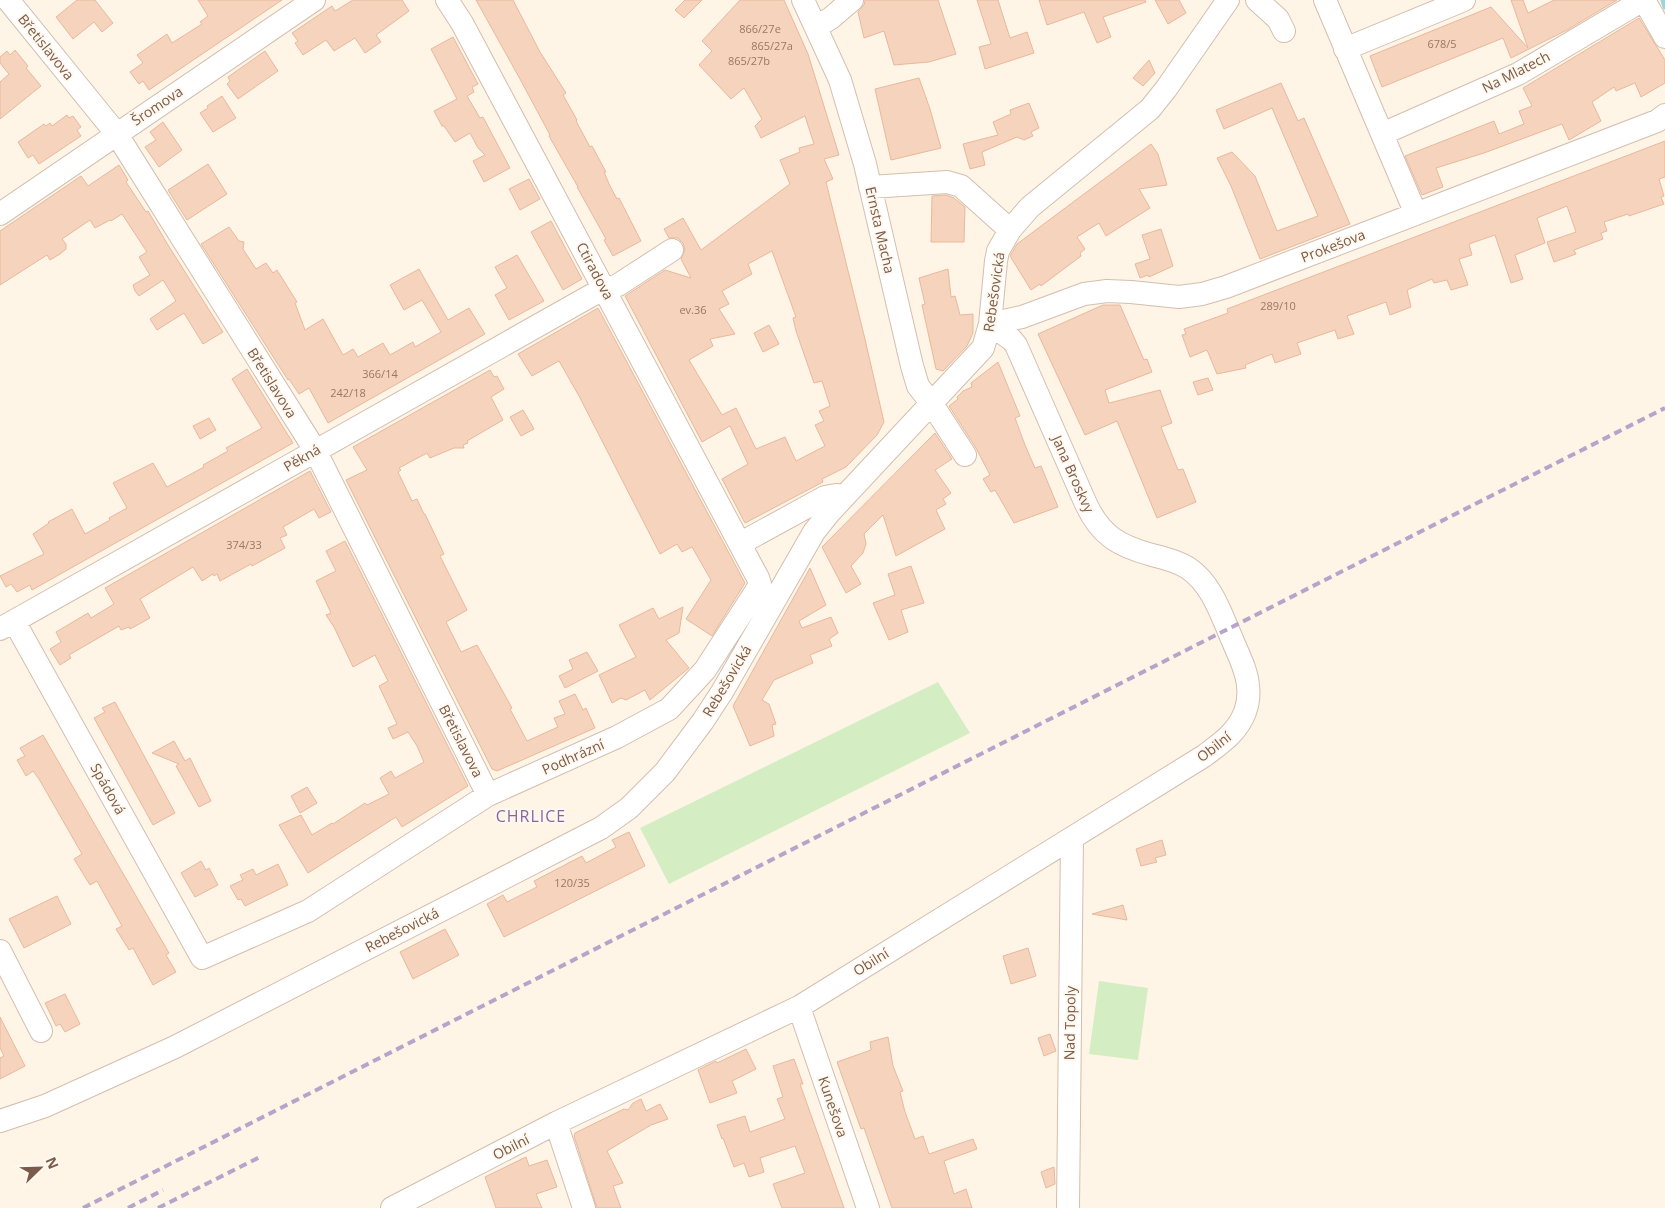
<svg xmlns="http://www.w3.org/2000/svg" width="1665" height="1208" viewBox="0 0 1665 1208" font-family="'Open Sans',sans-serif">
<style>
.green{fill:#d5edc3}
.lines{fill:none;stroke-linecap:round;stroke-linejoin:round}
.stream{stroke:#9ed3dc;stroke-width:5}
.building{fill:#f6d3bc;stroke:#eab89b;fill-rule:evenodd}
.minor-casing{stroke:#d4beae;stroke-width:24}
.minor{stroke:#fff;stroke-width:22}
.rail{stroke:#b8a3ca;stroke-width:4;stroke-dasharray:8 5;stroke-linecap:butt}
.labels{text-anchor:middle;stroke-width:4;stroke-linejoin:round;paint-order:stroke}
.number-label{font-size:11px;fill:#997865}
.street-label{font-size:14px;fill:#7a5a48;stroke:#fff8ef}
.quarter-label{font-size:16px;letter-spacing:1px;fill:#8a649e;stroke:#fff8ef}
</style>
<rect width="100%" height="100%" fill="#fef5e7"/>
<path class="green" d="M938 682 970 733 669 884 640 828Z
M1099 981 1148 988 1138 1060 1089 1054Z"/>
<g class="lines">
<path class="stream" d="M1663 0 1665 7"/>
</g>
<path class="building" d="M77 0H95L113 23 102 32 94 22 73 39 56 17Z
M198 0H282L149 90 143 81 139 84 130 72 143 63 137 55 167 34 172 43 202 24 200 22 208 16Z
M353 0H402L409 11 376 35 381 42 365 53 355 38 334 51 326 40 303 55 295 43 298 41 292 33 332 6 335 11Z
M476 0H513L540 52 566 93 563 95 577 120 576 121 590 147 592 146 606 172H604L610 186 617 199 619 198 641 241 613 256 604 240 606 239 577 187H578L549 136 550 135 520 79Z
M685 0H702L684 18 675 10Z
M740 0H784L808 54 839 155 824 159 833 179 826 182 864 335 884 422 877 435 846 467 822 479 823 482 745 523 722 479 748 464 730 426 702 442 625 296 665 270 691 278 681 259 685 250 683 243 678 238H669L664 229 683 218 701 250 790 184 780 160 800 152 799 148 814 144 805 116 761 138 755 126 762 119 744 88 731 99 699 65 712 51 702 41ZM772 251 796 317 793 318 796 331 814 383 822 381 830 406 819 411 824 421 815 425 825 446 796 461 785 437 756 449 736 408 722 415 689 360 713 346 710 339 735 334 719 309 729 304 722 291 752 274 748 264Z
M865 0H938L956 54 929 62 894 65 884 31 864 38 858 12 864 5Z
M977 0H998L1010 38 1027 32 1034 53 985 69 979 47 991 44Z
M1039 0H1145L1146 2 1103 17 1111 37 1097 43 1084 12 1047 25Z
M1155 0H1179L1186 13 1168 24Z
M1511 0H1523L1528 13 1554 0H1617L1567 30 1511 58 1503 38 1382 87 1370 56 1491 7 1528 48Z
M1639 18 1665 60V83L1641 97 1635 83 1616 91 1614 87 1592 102 1601 121 1569 140 1562 124 1484 153 1436 168 1443 187 1422 195 1405 156 1494 121 1499 134 1524 124 1519 111 1532 106 1523 88Z
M453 37 478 84 472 87 474 92 467 96 480 118 483 117 510 168 484 182 473 161 485 155 478 148 470 133 455 142 444 126H442L434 111 457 99 431 49Z
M15 50 28 66 26 68 41 86 0 119V82L9 74 0 63V57L7 51 10 55Z
M265 51 278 71 238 99 227 84 230 81 228 77Z
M1149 60 1155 73 1143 86 1133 78Z
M919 78 930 109 941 148 891 160 875 89Z
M1281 83 1298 121 1304 118 1350 224 1260 259 1231 186 1217 158 1232 152 1255 176 1277 231 1318 216 1272 108 1224 129 1216 110Z
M222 96 236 118 213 132 200 113 208 108 207 106Z
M1029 103 1039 128 1031 132 1033 136 1024 140 1017 137 982 152 985 165 970 169 963 144 998 135 993 122 1011 114 1010 110Z
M67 115 69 118 73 116 81 127 77 130 81 136 39 164 33 155 28 158 18 142 44 124 46 126 50 123 52 126Z
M163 122 182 150 159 167 145 147 156 140 150 132Z
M1665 141V177L1659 179 1664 196 1661 197 1664 204 1629 216 1628 214 1604 222 1607 231 1601 233 1603 239 1574 250 1576 254 1554 262 1547 242 1576 232 1567 206 1537 218 1545 243 1515 255 1523 279 1511 283 1495 235 1469 244 1472 255 1459 259 1468 285 1451 290 1447 280 1434 283 1432 279 1407 290 1411 307 1390 315 1386 302 1347 316 1354 334 1338 339 1335 330 1297 343 1301 354 1275 363 1272 354 1245 365 1246 368 1217 374 1207 350 1190 357 1182 335 1186 334 1184 329 1228 313 1227 309Z
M1151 144 1158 154 1167 185 1139 189 1150 208 1106 236 1099 223 1077 237 1085 249 1080 253 1081 256 1041 286 1040 284 1031 290 1010 256 1017 244Z
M208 164 227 194 187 220 168 190Z
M119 165 128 180 126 182 146 212 148 211 168 245 223 332 203 344 184 313 157 330 150 319 176 301 163 280 139 296 135 291 133 285 150 275 139 257 147 252 122 214 111 221 110 220 95 228 90 220 62 239 66 244V249L60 254 50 260 47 255 0 285V231L81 176 88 186Z
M529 179 540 199 520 210 509 189Z
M946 195 954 198 965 207 964 242H931L932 196Z
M551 221 582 279 563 290 531 232Z
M229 227 239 241 244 242 243 249 256 269 266 263 273 273 277 270 297 302 295 303 305 330 323 319 343 355 353 349 358 357 383 343 390 355 413 342 415 347 441 332 422 300 404 310 390 285 419 269 448 320 469 308 485 334 328 423 309 388 299 394 289 379 288 380 201 244Z
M1161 229 1173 266 1149 277 1148 275 1140 278 1135 264 1150 259 1142 235Z
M517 255 544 301 509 320 495 295 507 288 495 267Z
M948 269 951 297 955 296 960 315 973 314V333L967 346 943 371 936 369 922 305 925 304 919 278Z
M1103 305H1120L1144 360 1147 359 1152 372 1105 390 1109 403 1160 390 1172 423 1161 427 1178 470 1183 469 1196 502 1157 518 1117 421 1085 435 1038 334Z
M598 308 745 583 712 636 686 619 711 580 692 547 682 552 677 544 660 554 579 396 559 361 532 376 518 354Z
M769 325 779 344 763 352 754 333Z
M998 362 1020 416 1015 418 1025 445 1035 468 1041 466 1058 507 1014 523 995 490 991 492 983 479 990 475 976 448 949 406 958 399 957 397 963 391 972 387 971 383Z
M247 369 293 443 32 590 30 585 17 592 11 584 6 587 0 576 44 554 33 534 49 523 48 522 72 509 85 534 110 520 109 518 127 508 113 483 153 463 167 487 204 467 203 465 228 451 226 448 262 428 232 379Z
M490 370 494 377 497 376 504 389 491 397 503 420 467 441 468 443 463 445 464 448H454L430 458 427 453 399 468 401 470 398 472 412 501 417 499 424 514H425L444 554 440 556 467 610 446 622 461 652 477 645 512 708 510 709 527 741 558 727 554 718 565 714 559 701 575 694 583 710 586 708 595 728 497 771 492 769 346 480 367 470 353 447Z
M1208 378 1213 390 1198 395 1193 382Z
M523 410 534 429 521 436 510 417Z
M209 418 216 430 200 439 193 426Z
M935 433 952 459 935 470 951 493 943 499 946 504 936 510 945 529 896 556 883 515 864 534 866 544 863 553 851 566 861 584 846 593 822 547Z
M310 471 331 512 319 518 314 509 283 527 287 535 280 538 285 548 252 566 251 564 220 581 217 574 214 576 213 574 202 581 193 567 140 599 150 618 130 629 129 627 121 630 119 626 69 655 71 658 60 665 50 649 61 642 56 632 88 613 91 618 114 604 105 588Z
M345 541 468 786 402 827 396 817 308 873 279 825 301 815 312 835 332 823 333 824 365 803 367 805 389 794 380 778 391 771 395 778 424 762 417 746 408 732 393 739 388 728 397 724 379 686 388 681 375 655 353 667 334 627 326 615 331 613 316 581 336 571 326 551Z
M911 566 924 603 901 610 908 632 889 640 873 603 895 595 888 574Z
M810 568 826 605 799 621 802 628 831 617 838 633 829 639 832 646 810 655 813 663 774 680 762 700 769 704 776 724 772 725 774 736 750 746 733 706Z
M683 607 679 633 666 640 689 668 650 700 645 690 626 700 621 698 612 703 599 675 636 657 619 625 653 608 659 619Z
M587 652 598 671 565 688 559 676 573 669 569 660Z
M115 702 175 813 153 825 94 718 105 712 102 708Z
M43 735 169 953 166 955 176 972 153 985 133 948 129 950 116 929 122 926 97 881 90 885 74 859 82 854 39 779 33 771 26 776 17 760 25 756 20 748Z
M174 741 185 761 190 758 211 801 199 807 176 766 179 764 152 753Z
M307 787 317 803 300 813 291 796Z
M629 832 645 866 504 937 487 904 503 895 507 902 537 887 534 881 582 856 586 863 616 847 612 840Z
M1162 840 1166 855 1155 858 1157 862 1141 866 1136 849Z
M201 861 206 870 209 868 218 885 195 897 181 873Z
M278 864 288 885 245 906 241 899 238 900 230 886 243 880 240 875 253 869 256 875Z
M57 896 71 924 24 948 9 919Z
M1123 905 1127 920 1092 914Z
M445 929 459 955 413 979 400 952Z
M1028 948 1036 976 1011 984 1003 956Z
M65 994 80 1024 65 1032 60 1024 56 1026 45 1003Z
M0 1017 25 1066 0 1079V1058L4 1056 0 1048Z
M1050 1034 1056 1051 1044 1056 1038 1038Z
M888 1037 893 1066 903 1091 900 1092 905 1112 915 1139 923 1136 929 1154 973 1139 977 1149 944 1161 954 1194 966 1189 972 1208H892L864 1128 861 1129 837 1062 871 1050 870 1042Z
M746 1049 756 1069 732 1081 737 1093 710 1103 698 1070 716 1061 717 1063Z
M794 1059 803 1084H800L844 1208H782L773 1184 805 1173 795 1146 760 1158 764 1172 749 1177 744 1163 734 1167 723 1138 722 1139 717 1125 745 1116 750 1132 785 1119 777 1099 783 1097 773 1066Z
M641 1099 646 1111 660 1104 668 1119 651 1125 607 1151 623 1183 613 1186 621 1208H597L574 1136 575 1133 624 1109 628 1110 633 1103Z
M526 1157 529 1166 547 1160 557 1187 536 1194 542 1208H496L485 1177Z
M1054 1167 1055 1184 1046 1188 1041 1172Z"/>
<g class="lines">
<defs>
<path id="minor" d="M8 0 116 133 315 450 488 795
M803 0 840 80 865 164 912 366 918 386 932 404 965 455
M1257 0 1278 19 1284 31
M1325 0 1416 214
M1644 0 1665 37
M816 27 831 18 852 0
M1345 49 1464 0
M1382 134 1518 74 1643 0
M870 187 947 182 961 186 1010 230
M0 214 314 0
M990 324 1022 317 1084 294 1107 291 1131 292 1179 297 1202 294 1226 287 1657 121 1665 115
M741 543 825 497 836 495 845 496
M14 621 202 958 308 911 488 795 617 737 669 709 705 670 758 588 760 584 758 578 462 23 447 0
M0 629 592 295 618 285 672 250
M0 951 41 1031
M799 1007 868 1208
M0 1121 45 1106 175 1047 601 828 629 808 665 772 703 721 722 692 814 532 829 513 983 348 990 324 996 261 998 251 1010 230 1030 207 1150 109 1166 89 1228 0
M556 1123 584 1208
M392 1208 556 1123 799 1007 1204 756C1221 743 1237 733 1245 712 1248 704 1249 694 1248 686 1247 670 1238 654 1232 639 1221 614 1212 584 1188 568 1177 561 1165 558 1152 555 1119 546 1101 536 1086 504L1016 345 1012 340 990 324
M1068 1208 1072 838"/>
</defs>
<use href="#minor" class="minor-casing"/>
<use href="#minor" class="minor"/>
<path class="rail" d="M83 1208 1665 408
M128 1208 163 1190
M158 1208 260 1157"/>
</g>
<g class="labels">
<g class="number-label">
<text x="760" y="33">866/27e</text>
<text x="1442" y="48">678/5</text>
<text x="772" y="50">865/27a</text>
<text x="749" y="65">865/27b</text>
<text x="1278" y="310">289/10</text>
<text x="693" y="314">ev.36</text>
<text x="380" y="378">366/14</text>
<text x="348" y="397">242/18</text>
<text x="244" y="549">374/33</text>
<text x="572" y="887">120/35</text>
</g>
<g class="street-label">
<text transform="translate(46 47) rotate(51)" y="5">Břetislavova</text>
<text transform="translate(1516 72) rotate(-27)" y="5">Na Mlatech</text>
<text transform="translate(157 106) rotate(-34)" y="5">Šromova</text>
<text transform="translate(880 230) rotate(77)" y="5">Ernsta Macha</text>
<text transform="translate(1333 246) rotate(-21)" y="5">Prokešova</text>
<text transform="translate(595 271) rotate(62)" y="5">Ctiradova</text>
<text transform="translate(994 292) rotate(-82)" y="5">Rebešovická</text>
<text transform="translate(272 383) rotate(58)" y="5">Břetislavova</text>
<text transform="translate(302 458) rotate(-30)" y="5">Pěkná</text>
<text transform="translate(1073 474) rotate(66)" y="5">Jana Broskvy</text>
<text transform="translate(727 681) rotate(-59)" y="5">Rebešovická</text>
<text transform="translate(461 741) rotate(63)" y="5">Břetislavova</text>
<text transform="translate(1214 747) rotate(-38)" y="5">Obilní</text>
<text transform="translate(573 757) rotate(-24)" y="5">Podhrázní</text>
<text transform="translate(108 789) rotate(61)" y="5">Spádová</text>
<text transform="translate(402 930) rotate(-27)" y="5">Rebešovická</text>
<text transform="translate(871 962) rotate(-32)" y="5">Obilní</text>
<text transform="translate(1070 1023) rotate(-89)" y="5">Nad Topoly</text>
<text transform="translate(833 1107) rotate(71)" y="5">Kunešova</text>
<text transform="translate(511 1147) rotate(-27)" y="5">Obilní</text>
</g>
<g class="quarter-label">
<text x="531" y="822">CHRLICE</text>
</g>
</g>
<g transform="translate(40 1168) rotate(67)" stroke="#fff8ef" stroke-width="4" paint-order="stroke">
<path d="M0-4L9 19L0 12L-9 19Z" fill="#7a5a48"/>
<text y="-8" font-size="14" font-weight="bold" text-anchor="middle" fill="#7a5a48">N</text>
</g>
</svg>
